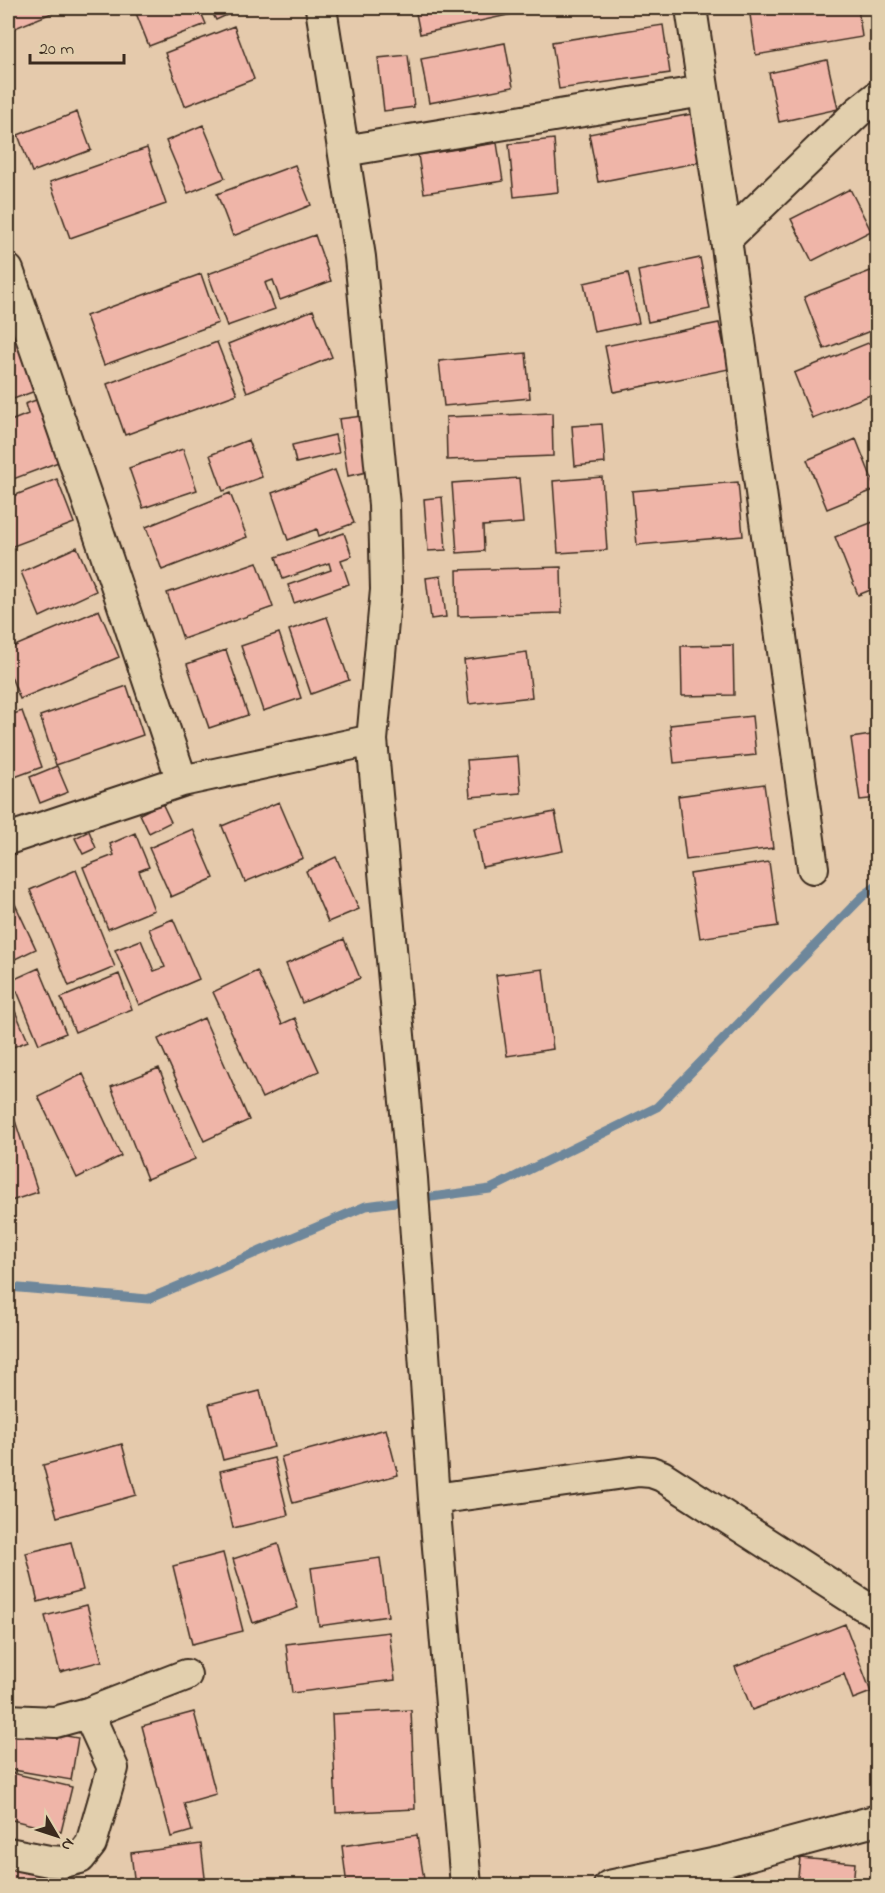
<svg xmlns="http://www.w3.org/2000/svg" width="885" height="1893" viewBox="0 0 885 1893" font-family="'Indie Flower',sans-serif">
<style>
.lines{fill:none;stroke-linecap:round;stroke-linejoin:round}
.stream{stroke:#6e879b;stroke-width:9}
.building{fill:#efb5a8;stroke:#3b2a1e;stroke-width:1.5}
.street-casing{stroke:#3b2a1e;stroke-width:34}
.street{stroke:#e2cfad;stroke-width:30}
</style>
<rect width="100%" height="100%" fill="#e5caac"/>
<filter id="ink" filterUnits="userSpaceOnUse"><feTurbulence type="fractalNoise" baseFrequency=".0167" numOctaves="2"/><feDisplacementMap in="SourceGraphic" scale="12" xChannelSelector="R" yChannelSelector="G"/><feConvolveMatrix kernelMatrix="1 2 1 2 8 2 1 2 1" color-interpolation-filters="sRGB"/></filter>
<g filter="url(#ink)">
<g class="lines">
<path class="stream" d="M8 1287 148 1299 366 1206 490 1189 657 1107 863 896 878 885"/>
</g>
<path class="building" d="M8 8H64L8 31Z
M134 8H199L206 24 149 46Z
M210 8H242L216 20Z
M415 8H530L531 10 420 34Z
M543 8H571L543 12Z
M749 8H858L862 37 756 55Z
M870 8H878L877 46Z
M663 25 670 73 559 89 552 42Z
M234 26 254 79 185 106 165 53Z
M505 43 513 87 429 103 421 59Z
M408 55 414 107 384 111 378 58Z
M827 60 838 109 779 122 769 73Z
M77 112 91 150 32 172 18 135Z
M697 113 706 161 598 182 589 134Z
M203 125 225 178 188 193 166 141Z
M554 139 558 192 514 197 509 144Z
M497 143 503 181 424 193 418 155Z
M147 148 166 204 70 238 50 182Z
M295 165 311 205 233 236 217 194Z
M850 189 871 231 812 261 791 219Z
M315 235 331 281 280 300 273 280 265 283 275 309 227 326 208 274Z
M700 258 710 309 648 322 638 271Z
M873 270 878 282V328L824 349 804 297Z
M628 273 639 323 594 332 584 283Z
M201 274 218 323 104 365 86 316Z
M313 310 332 357 247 392 228 344Z
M719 323 729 369 614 392 605 346Z
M20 338 38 390 8 401V342Z
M878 339V392L812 418 794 373Z
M217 342 237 394 125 435 107 384Z
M526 353 530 398 444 406 439 361Z
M39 399 61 461 8 481V422L28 414 25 404Z
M552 413 553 456 447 460 446 417Z
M362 416 372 471 348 476 339 419Z
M602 424 605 463 575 466 572 426Z
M335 435 339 453 296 463 292 445Z
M856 439 876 489 827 509 807 460Z
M248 440 262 477 223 491 210 455Z
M183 449 197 490 143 508 129 468Z
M335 470 354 523 319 536 317 529 288 540 272 493Z
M602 477 607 550 558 553 553 481Z
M519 478 523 523 483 526 484 551 457 553 452 483Z
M57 479 74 523 8 548V498Z
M738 482 743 536 637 545 632 491Z
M230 493 247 537 162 570 146 527Z
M442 497 446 550 428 551 424 499Z
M878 520V587L858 595 835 537Z
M344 533 352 556 341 560 349 584 294 603 288 585 331 570 329 563 283 579 276 557Z
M77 547 96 591 40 617 21 572Z
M257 562 273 607 183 639 167 593Z
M561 567 562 613 458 616 457 570Z
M441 576 446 617 431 619 426 578Z
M99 610 119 657 20 699 8 669V649Z
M327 617 349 680 311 694 289 630Z
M279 633 301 698 263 711 241 646Z
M733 645 734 695 682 696 681 646Z
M226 650 248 715 209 728 187 664Z
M527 652 532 697 469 704 464 660Z
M127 686 143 735 56 765 40 716Z
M22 711 42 767 12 778 8 766V716Z
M752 716 756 755 674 763 670 725Z
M878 734V798L860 800 851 738Z
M518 756 521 793 470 797 467 760Z
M57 766 68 792 40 803 30 777Z
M764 784 773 848 686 860 678 796Z
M279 802 303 858 245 882 222 826Z
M162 803 171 822 149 833 140 814Z
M555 812 563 851 482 867 474 828Z
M193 829 214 878 171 897 149 848Z
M89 831 96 848 83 854 75 838Z
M135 833 149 867 139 871 154 910 108 929 83 867 114 855 110 844Z
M336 857 359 909 328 922 306 871Z
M769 862 778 926 700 938 690 874Z
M76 870 115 967 69 986 30 890Z
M8 889 36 949 13 960 8 947Z
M173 919 199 979 139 1005 115 950 141 940 154 971 165 967 149 929Z
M344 939 360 978 302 1003 286 964Z
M39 968 66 1033 39 1044 17 991 8 995 28 1041 8 1049V982Z
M543 969 553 1049 507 1056 496 975Z
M257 971 282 1024 295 1018 319 1071 262 1098 213 992Z
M119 974 132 1009 75 1032 61 998Z
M204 1018 249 1120 204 1141 158 1039Z
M159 1068 195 1159 147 1179 111 1087Z
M83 1074 121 1156 77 1178 38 1096Z
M11 1108 38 1192 8 1202V1109Z
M260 1391 274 1447 223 1460 209 1404Z
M386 1429 398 1475 293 1503 281 1457Z
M122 1444 136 1495 57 1517 43 1465Z
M274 1458 288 1515 233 1528 220 1471Z
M71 1542 83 1590 38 1602 26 1553Z
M278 1544 298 1608 253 1623 233 1559Z
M223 1553 243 1631 192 1644 173 1566Z
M380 1558 388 1616 319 1626 311 1568Z
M87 1605 102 1661 60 1672 45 1616Z
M845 1624 871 1692 853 1699 844 1674 752 1710 735 1667Z
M389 1632 395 1680 292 1693 286 1644Z
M411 1710 415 1809 336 1813 332 1714Z
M194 1712 216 1794 184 1803 192 1831 171 1837 142 1726Z
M8 1726 78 1738 71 1780 8 1769Z
M8 1772 72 1787 61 1832 8 1819Z
M417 1835 425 1886H347L342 1846Z
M201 1844 206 1886H135L131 1853Z
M800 1858 855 1863 853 1886H797Z
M8 1864 96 1886H8Z"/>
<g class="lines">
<defs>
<path id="street" d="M321 8 360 257 384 505 386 590 372 740 412 1178 434 1499 466 1886
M691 8 726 239 813 868
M344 151 703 91
M726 239 859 111 878 96
M8 270 92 513 182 781
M8 839 182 781 372 740
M434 1499 639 1471 651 1472 662 1476 861 1604 878 1613
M8 1720 55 1722 88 1713 186 1675
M8 1853 49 1861 64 1862 80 1858 91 1844 113 1768 88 1713
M609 1886 722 1862 878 1820"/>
</defs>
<use href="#street" class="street-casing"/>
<use href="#street" class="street"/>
</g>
</g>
<rect width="885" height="1893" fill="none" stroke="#e2cfad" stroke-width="30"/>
<rect x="15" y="15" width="855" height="1863" fill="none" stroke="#3b2a1e" stroke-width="2" filter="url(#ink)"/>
<g transform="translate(57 1836) rotate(129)" stroke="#e2cfad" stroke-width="4.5" paint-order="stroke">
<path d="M0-4.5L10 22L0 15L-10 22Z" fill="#3b2a1e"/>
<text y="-9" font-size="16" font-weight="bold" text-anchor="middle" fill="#3b2a1e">N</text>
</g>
<path d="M30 54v9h94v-9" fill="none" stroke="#3b2a1e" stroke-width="3"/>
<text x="39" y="54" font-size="18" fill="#3b2a1e" stroke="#e2cfad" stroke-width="4.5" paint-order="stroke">20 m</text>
</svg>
